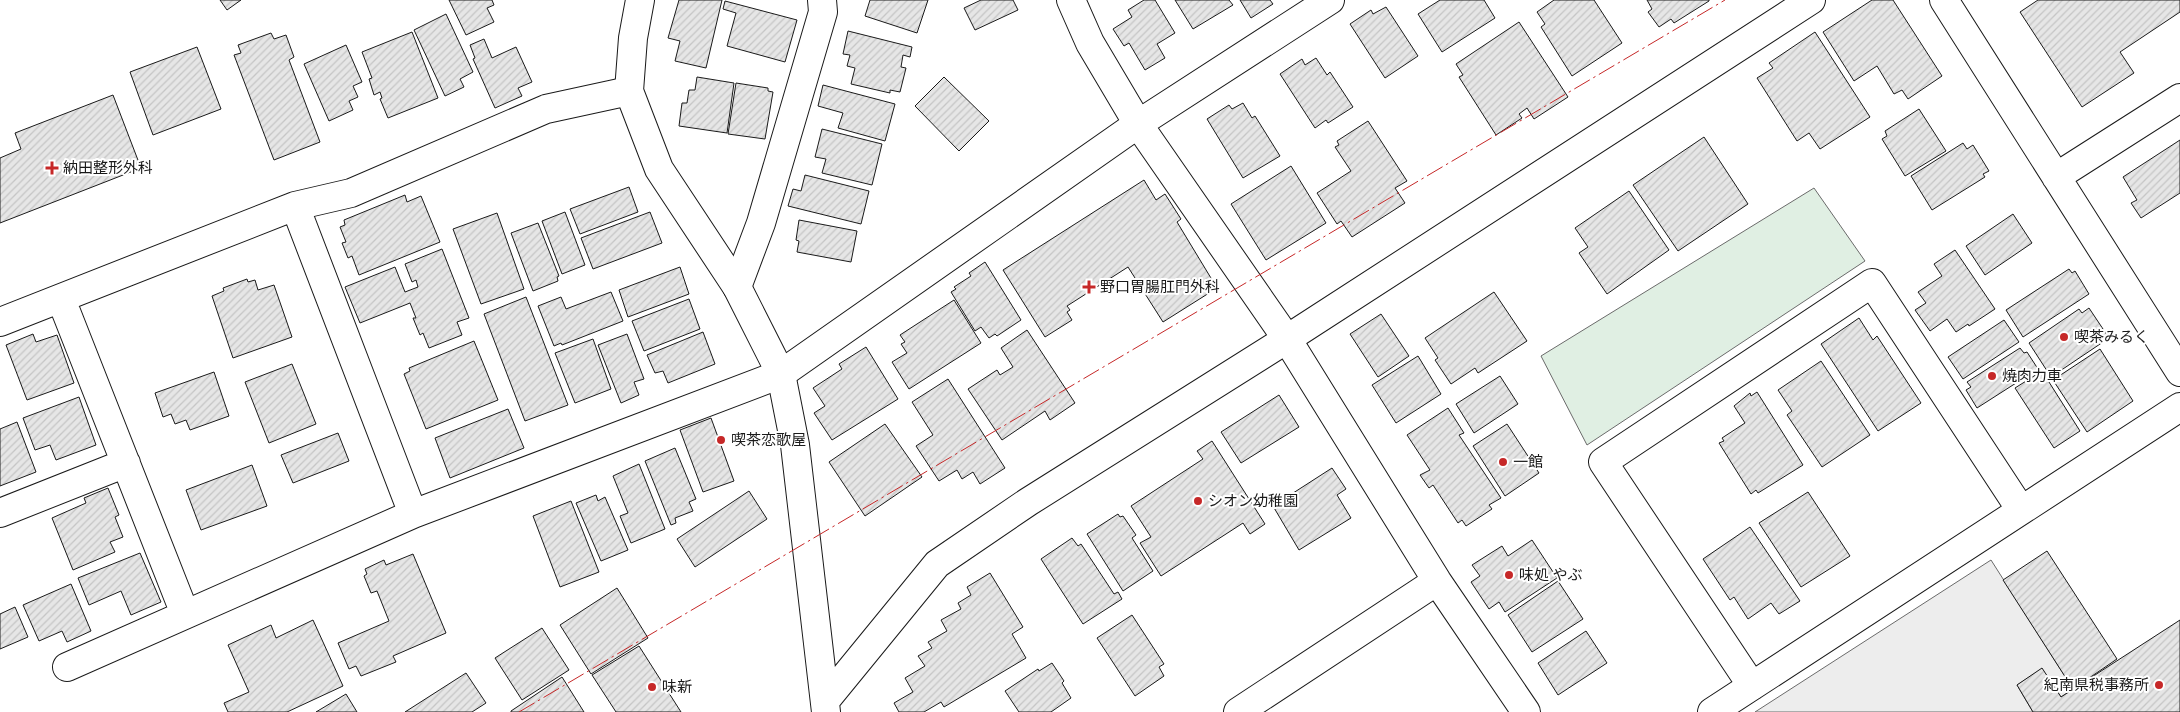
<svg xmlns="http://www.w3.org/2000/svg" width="2180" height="712" viewBox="0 0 2180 712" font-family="Ubuntu,'Noto Sans JP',sans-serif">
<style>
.green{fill:#e0efe3;stroke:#6a6a6a}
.parking{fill:#ededed;stroke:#6a6a6a}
.building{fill:url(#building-hatch);stroke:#1a1a1a}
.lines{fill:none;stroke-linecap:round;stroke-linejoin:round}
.street-casing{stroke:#1a1a1a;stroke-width:30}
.secondary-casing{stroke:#1a1a1a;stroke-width:30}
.street{stroke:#fff;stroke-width:28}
.secondary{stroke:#fff;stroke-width:28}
.power{stroke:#c62828;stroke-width:1;stroke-dasharray:18 4 2.5 4;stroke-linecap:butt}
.poi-dot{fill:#c62828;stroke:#fff;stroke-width:2}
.labels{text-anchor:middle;stroke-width:4;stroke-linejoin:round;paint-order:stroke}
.poi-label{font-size:15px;fill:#1a1a1a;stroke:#fff;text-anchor:start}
</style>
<defs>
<pattern id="building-hatch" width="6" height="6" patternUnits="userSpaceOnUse" patternTransform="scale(1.25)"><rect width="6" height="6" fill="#e6e6e6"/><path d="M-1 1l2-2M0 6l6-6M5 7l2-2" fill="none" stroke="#c5c5c5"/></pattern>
</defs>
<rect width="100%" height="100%" fill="#fff"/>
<path class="green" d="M1814 188 1865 261 1587 445 1541 356Z"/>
<path class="parking" d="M1991 560 2073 689 2061 697 2042 669 2017 685 2033 712H1755Z"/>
<path class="building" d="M220 0H241L227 10Z
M449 0H492L494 5 487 8 494 22 466 35Z
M679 0H722L706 68 675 61 680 41 668 38Z
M870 0H928L917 33 865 16Z
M981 0H1013L1018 10 975 30 964 8Z
M1144 0H1155L1175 33 1157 44 1165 58 1145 70 1129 43 1124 46 1113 29 1132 17 1128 10Z
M1175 0H1229L1233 5 1193 29Z
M1240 0H1270L1273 4 1251 18Z
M1440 0H1484L1495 18 1442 52 1418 14Z
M1554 0H1594L1622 43 1572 76 1541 27 1545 24 1537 12Z
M1647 0H1709V1L1674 23 1671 19 1659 27 1648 12 1652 9Z
M1872 0H1893L1942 76 1908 99 1902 90 1894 94 1877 66 1854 81 1823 32Z
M2038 0H2180V12L2120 52 2134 73 2082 107 2020 12Z
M725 1 797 20 785 62 727 46 736 13 723 9Z
M1386 7 1418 56 1385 78 1350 24 1371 10 1373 14Z
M446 14 473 72 460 79 464 87 445 96 414 30Z
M1519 22 1568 97 1534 119 1527 108 1519 114 1522 118 1496 135 1459 77 1463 75 1456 64Z
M848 31 912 47 910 57 903 55 901 67 906 68 900 92 890 90V93L851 84 855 68 847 66 850 55 843 54Z
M412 32 438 98 388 118 380 99 382 98 380 92 374 95 369 79 372 78 362 52Z
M1815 32 1870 117 1820 149 1809 133 1797 141 1757 78 1773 68 1769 63Z
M271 33 274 39 286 35 294 57 289 60 320 142 274 160 234 55 241 53 238 45Z
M484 39 492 58 516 47 532 82 518 88 522 96 495 108 473 59 475 58 470 45Z
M346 45 362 82 353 86 358 97 349 101 353 110 329 121 304 64Z
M197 47 221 109 153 135 130 72Z
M1316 58 1327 75 1330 72 1353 107 1328 123 1326 120 1315 128 1280 74 1302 59 1305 65Z
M697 77 734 83 727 133 679 126 682 103H687L689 90H695Z
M944 77 989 121 959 151 915 106Z
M736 83 768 88V91L773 92 765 139 728 134Z
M823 85 895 104 885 141 838 128 843 113 818 106Z
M113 95 141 168 0 223V158L21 149 15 133Z
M1243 103 1252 118 1255 116 1280 156 1243 178 1207 119 1229 105 1232 109Z
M1919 109 1946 151 1905 176 1882 139 1887 136 1885 131Z
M1368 121 1407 181 1395 188 1405 203 1352 237 1341 221 1337 224 1317 193 1351 171 1335 147 1339 145 1337 141Z
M822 129 882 144 872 185 822 173 826 159 815 157Z
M1704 137 1748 204 1678 251 1633 185Z
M2180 140V193L2141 218 2131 203 2137 200 2123 177Z
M1963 143 1967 149 1973 145 1989 171 1983 174 1985 177 1932 210 1911 176Z
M1291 166 1326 223 1266 260 1231 204Z
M805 175 869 191 861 224 788 206 793 189 801 191Z
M1144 180 1156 200 1165 194 1181 219 1177 222 1217 288 1163 322 1128 267 1067 306 1070 310 1067 312 1072 320 1045 337 1003 270Z
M629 187 638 212 580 234 570 209Z
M1629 191 1669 250 1607 294 1579 253 1588 247 1575 228Z
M405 195 407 202 421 196 440 242 359 275 352 256 348 258 342 243 346 242 340 227 345 225 344 220Z
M565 212 585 265 562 274 542 221Z
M650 212 662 243 593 269 581 238Z
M497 213 524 289 481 304 453 229Z
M2013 214 2032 243 1985 275 1966 246Z
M799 220 857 231 851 262 797 252 799 241 796 240Z
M538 223 559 276 557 277 558 281 533 291 511 233Z
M442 249 469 318 457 322 462 335 429 348 423 333 420 335 413 318H416L410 303 360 323 345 287 395 267 405 292 418 287 416 280 412 282 405 264Z
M1955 250 1995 309 1969 326 1968 324 1956 332 1947 319 1930 331 1915 310 1926 303 1918 292 1942 276 1934 264Z
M985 262 1021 320 997 336 995 334 989 338 981 327 975 331 951 292 956 289 954 287 971 276 969 273Z
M680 267 689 294 628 317 619 290Z
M2069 269 2072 273 2075 271 2089 294 2023 337 2006 310Z
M247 279 248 282 255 280 258 290 274 285 292 337 233 358 212 296 224 291 223 288Z
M611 292 623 321 562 345 561 343 554 346 538 306 561 297 566 309Z
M1494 292 1527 341 1478 373 1475 368 1451 384 1435 360 1438 358 1425 338Z
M526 297 568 405 525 421 484 314Z
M689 299 700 329 644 351 632 321Z
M954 300 981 343 909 389 892 362 907 353 901 344 905 342 900 335Z
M2089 308 2109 338 2051 377 2029 343 2079 309 2082 313Z
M1381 314 1409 356 1378 377 1350 334Z
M1859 318 1873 340 1877 336 1921 403 1878 431 1821 344Z
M2004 320 2019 342 1963 379 1948 357Z
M1027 330 1075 403 1050 420 1045 411 1002 440 968 389 997 370 1000 375 1013 367 1001 348Z
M703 332 715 364 668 383 663 371 655 373 647 355Z
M33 334 36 342 57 335 74 383 27 400 6 345Z
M627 334 644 379 634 382 639 395 621 403 598 345Z
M593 339 611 389 575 403 555 353Z
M474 341 498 400 426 429 404 374 410 371 409 368Z
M866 347 898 399 832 440 814 413 825 406 813 388 842 369 839 364Z
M2020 348 2024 353 2027 352 2038 369 1977 408 1966 390 1971 387 1967 382Z
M2100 349 2133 401 2087 432 2053 380Z
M1418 356 1441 394 1396 423 1372 385Z
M1821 361 1870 435 1822 467 1787 415 1792 411 1778 390Z
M292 364 316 424 269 443 245 382Z
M2042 371 2080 431 2054 448 2015 388Z
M214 372 229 416 190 430 186 420 175 424 171 414 163 417 155 393Z
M1500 376 1518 404 1474 433 1456 404Z
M948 379 1005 468 980 484 973 472 962 479 957 470 939 481 916 446 933 435 912 402Z
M1757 392 1803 465 1758 493 1756 490 1751 494 1719 443 1724 441 1722 438 1745 423 1734 406 1750 393 1751 396Z
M1279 395 1299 427 1241 463 1221 432Z
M79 397 96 445 56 460 50 445 35 450 23 418Z
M1448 408 1464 433 1459 435 1501 498 1489 505 1492 509 1466 526 1462 520 1458 523 1433 485 1429 488 1420 475 1430 470 1407 435Z
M508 409 524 448 450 478 435 438Z
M711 418 734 481 703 492 680 430Z
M17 422 36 472 0 486V429Z
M885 424 922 477 865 516 829 462Z
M1507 424 1539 473 1505 496 1473 446Z
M338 433 349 461 293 483 281 455Z
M1212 441 1265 524 1250 534 1243 523 1161 576 1140 543 1151 537 1131 506 1203 459 1197 451Z
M675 448 696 499 689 502 693 511 675 518 676 523 671 525 645 461Z
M639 464 665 529 631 543 620 516 628 513 613 476Z
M252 465 267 506 201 530 186 490Z
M1332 468 1346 489 1337 495 1351 518 1299 550 1273 506Z
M108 488 119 515 115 517 123 537 110 542 115 552 73 570 52 518 86 503 84 498Z
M749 491 767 519 695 567 677 539Z
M1808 492 1850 556 1801 587 1759 523Z
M596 495 598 501 605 497 628 550 601 561 576 503Z
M571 501 599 572 560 587 533 516Z
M1118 514 1120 517 1123 516 1136 535 1132 538 1153 571 1123 591 1087 534Z
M1750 527 1800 601 1779 614 1771 603 1748 619 1734 597 1730 600 1703 559Z
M1072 538 1078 546 1081 544 1114 594 1118 592 1122 599 1083 624 1041 559Z
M1532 540 1557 578 1505 612 1499 602 1489 609 1471 582 1480 576 1472 565 1502 546 1508 556Z
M2047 551 2117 659 2073 689 2003 580Z
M140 553 161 602 131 615 121 591 89 605 78 578Z
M413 554 446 633 393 656 396 662 361 676 356 666 349 669 338 643 389 621 377 591 371 593 364 576 367 574 365 569 384 560 386 565Z
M990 573 1023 627 1012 634 1026 658 944 707 941 702 924 712H899L894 703 913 692 905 678 925 666 918 656 932 648 928 642 947 631 941 620 961 609 958 603 971 595 967 587Z
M1558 581 1583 619 1532 652 1508 615Z
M71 584 91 631 67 642 62 631 39 641 23 605Z
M617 588 648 638 591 674 560 625Z
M15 607 28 637 0 649V614Z
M1132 615 1164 664 1159 667 1164 676 1135 696 1097 638Z
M313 620 343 686 287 712H228L224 703 249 692 228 645 271 625 276 638Z
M2180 620V712H2033L2017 685 2042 668 2061 697Z
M542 628 569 670 522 700 495 658Z
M1586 631 1607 663 1558 695 1538 663Z
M639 646 681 712H616L592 675Z
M1052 663 1064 681 1062 683 1071 698 1051 712H1019L1005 691 1038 669 1039 671Z
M466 673 486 703 472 712H405Z
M562 677 584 712H511V711Z
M346 694 357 712H316Z"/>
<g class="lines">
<defs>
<path id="street" d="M1071 0 1090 43 1138 124 1287 339 1437 581 1526 712
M1944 0 2180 372
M2056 177 2180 98
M295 206 413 514
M737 287 761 223 823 12 822 0
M61 299 185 614
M0 322 295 206 351 193 546 109 629 91
M0 513 126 463
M67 667 413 514 781 374 1138 124 1330 0
M1752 686 1603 462 1872 283 2021 510
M1238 712 1437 581
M1712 712 2180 407"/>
<path id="secondary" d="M640 0 633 38 629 91 659 169 737 287 781 374 795 445 826 712
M825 701 937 564 1028 502 1287 339 1811 0"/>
</defs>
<use href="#street" class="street-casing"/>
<use href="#secondary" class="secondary-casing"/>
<use href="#street" class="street"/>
<use href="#secondary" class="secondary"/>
<path class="power" d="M519 712 1725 0"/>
</g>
<g class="poi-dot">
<path d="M49.5 160.5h5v5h5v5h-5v5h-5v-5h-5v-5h5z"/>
<path d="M1086.5 279.5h5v5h5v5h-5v5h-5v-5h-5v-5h5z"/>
<circle cx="2064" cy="337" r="5"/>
<circle cx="1992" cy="376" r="5"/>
<circle cx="721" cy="440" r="5"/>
<circle cx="1503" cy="462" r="5"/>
<circle cx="1198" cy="501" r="5"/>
<circle cx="1509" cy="575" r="5"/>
<circle cx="2159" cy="685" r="5"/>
<circle cx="652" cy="687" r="5"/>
</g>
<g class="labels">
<g class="poi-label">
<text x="63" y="173">納田整形外科</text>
<text x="1100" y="292">野口胃腸肛門外科</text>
<text x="2074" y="342">喫茶みるく</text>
<text x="2002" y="381">焼肉力車</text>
<text x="731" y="445">喫茶恋歌屋</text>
<text x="1513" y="467">一館</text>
<text x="1208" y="506">シオン幼稚園</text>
<text x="1519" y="580">味処 やぶ</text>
<text x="2149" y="690" text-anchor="end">紀南県税事務所</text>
<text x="662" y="692">味新</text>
</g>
</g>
</svg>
